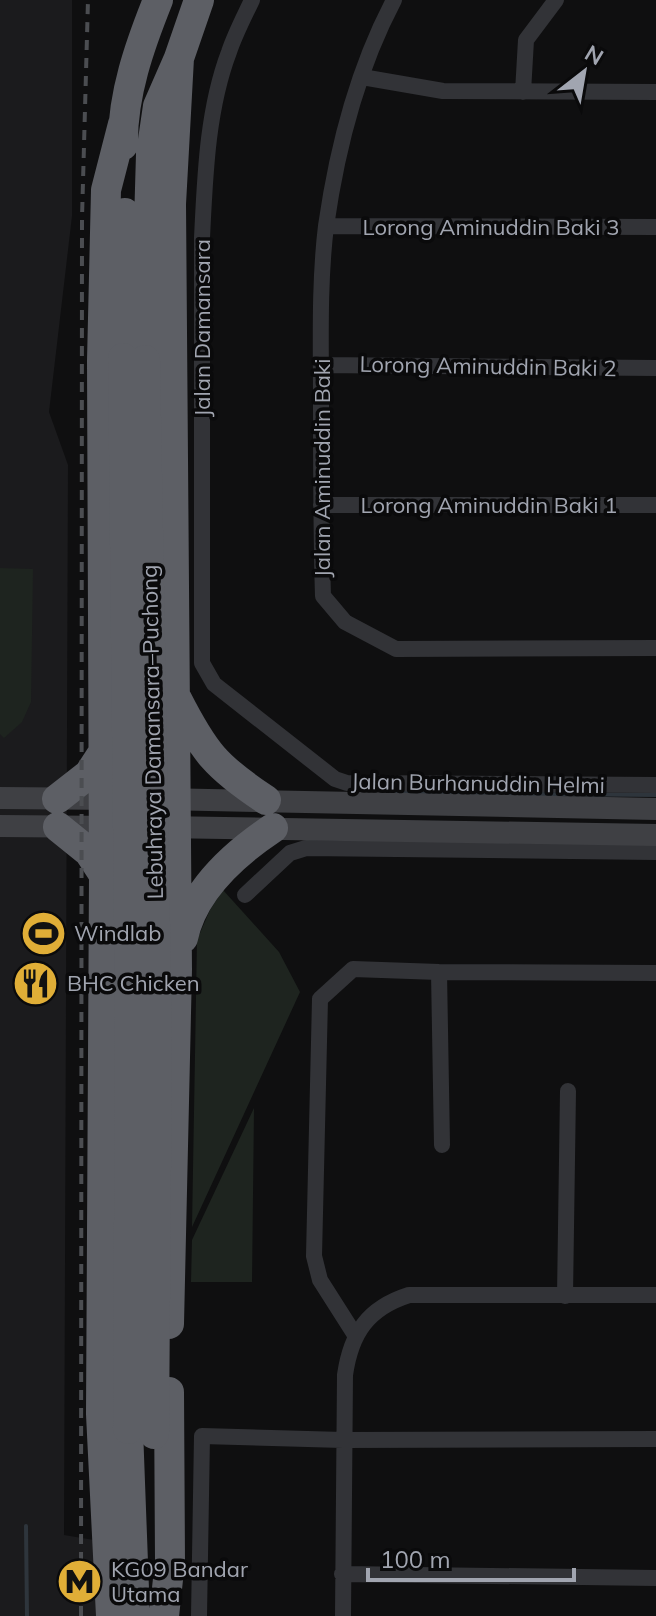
<svg xmlns="http://www.w3.org/2000/svg" width="656" height="1616" viewBox="0 0 656 1616" font-family="Mulish,sans-serif">
<style>
.built{fill:#1b1b1d}
.green{fill:#1e241f}
.lines{fill:none;stroke-linecap:round;stroke-linejoin:round}
.stream{stroke:#2e353c;stroke-width:4}
.street{stroke:#323337;stroke-width:16}
.secondary{stroke:#3f4044;stroke-width:22}
.highway{stroke:#5d5f65;stroke-width:30}
.rail{stroke:#4b4d51;stroke-width:4;stroke-dasharray:10 8;stroke-linecap:butt}
.highway-bridge{stroke:#5d5f65;stroke-width:30}
.labels{text-anchor:middle;stroke-width:7;stroke-linejoin:round;paint-order:stroke}
.street-label{font-size:22px;fill:#a1a5b0;stroke:#0a0a0b}
.poi-label{font-size:22px;fill:#a1a5b0;stroke:#0a0a0b;text-anchor:start}
</style>
<rect width="100%" height="100%" fill="#0f0f10"/>
<path class="built" d="M0 0H72V216L49 412 68 465 64 1535 124 1545 122 1616H0Z"/>
<path class="green" d="M0 568 33 569 31 702 22 722 4 738 0 734Z
M223 890 279 952 300 992 192 1227 197 940 210 910Z
M254 1108 252 1282H191L192 1240Z"/>
<g class="lines">
<path class="stream" d="M396 793 656 795
M26 1526 27 1616"/>
<path class="street" d="M252 0C244 17 235 34 229 52 207 110 205 177 202 238V663L214 684 335 779 347 783 656 785
M394 0C358 68 337 149 326 226 319 284 321 343 321 402 321 467 321 531 323 596L345 622 396 649 656 648
M362 77 443 91 656 92
M523 92 526 40 556 0
M326 226 656 227
M321 365 656 368
M321 505H656
M245 895 290 853 306 848 656 852
M439 972 442 1145
M565 1296 568 1091
M355 1335 320 1280 314 1256 320 999 353 969 439 972 656 973
M342 1574 656 1578
M199 1616 202 1436 343 1440 656 1439
M343 1616 345 1375C351 1333 368 1308 409 1295H656"/>
<path class="secondary" d="M0 798 119 799
M161 799 656 809
M0 826 119 827
M161 827 656 835"/>
<path class="highway" d="M123 145C122 95 140 45 158 0
M123 358 126 281 125 213
M145 360 151 154 158 106 179 58 199 0
M177 699C204 752 216 767 266 800
M57 799 89 774 104 751
M58 827 89 852 104 875
M183 938C193 890 234 854 273 828
M169 1324 177 969 171 204 179 58
M128 1429 135 1616
M111 1616 101 1414 104 875 102 361 106 190 123 124
M164 1616 170 1561 169 1392"/>
<path class="rail" d="M81 1616 82 218 88 0"/>
<path class="highway-bridge" d="M123 358 130 1016 128 1429
M145 360 157 1036 154 1434"/>
</g>
<defs>
<symbol id="stadium-disc" viewBox="-11 -11 22 22"><circle r="9.5" fill="#e0ae37" stroke="#0a0a0b"/><path d="M0-5a6.5 5 0 1 0 0 10a6.5 5 0 1 0 0-10ZM-3.5-1.8h7v3.6h-7Z" fill="#111"/></symbol>
<symbol id="restaurant-disc" viewBox="-11 -11 22 22"><circle r="9.5" fill="#e0ae37" stroke="#0a0a0b"/><path d="M-5-6h1v4h1v-4h1v4h1v-4h1v5L-1.5 .5V6h-2V.5L-5-1ZM5-6V6H3V1.5H1.5Q1.5-4 5-6Z" fill="#111"/></symbol>
<symbol id="metro-disc" viewBox="-11 -11 22 22"><circle r="9.5" fill="#e0ae37" stroke="#0a0a0b"/><path d="M-5.5 5V-5H-3L0 0L3-5H5.5V5H3V-.5L0 4L-3-.5V5Z" fill="#111"/></symbol>
</defs>
<g fill-rule="evenodd">
<use href="#stadium-disc" x="18" y="908" width="51" height="51"/>
<use href="#restaurant-disc" x="10" y="958" width="51" height="51"/>
<use href="#metro-disc" x="54" y="1556" width="51" height="51"/>
</g>
<g class="labels">
<g class="street-label">
<text x="491" y="235">Lorong Aminuddin Baki 3</text>
<text transform="translate(202 328) rotate(-90)" y="8">Jalan Damansara</text>
<text transform="translate(488 366) rotate(1)" y="8">Lorong Aminuddin Baki 2</text>
<text transform="translate(322 468) rotate(-90)" y="8">Jalan Aminuddin Baki</text>
<text x="489" y="513">Lorong Aminuddin Baki 1</text>
<text transform="translate(152 732) rotate(-91)" y="8">Lebuhraya Damansara–Puchong</text>
<text transform="translate(478 783) rotate(1)" y="8">Jalan Burhanuddin Helmi</text>
</g>
<g class="poi-label">
<text x="74" y="941">Windlab</text>
<text x="67" y="991">BHC Chicken</text>
<text x="111" y="1577">KG09 Bandar<tspan x="111" dy="25">Utama</tspan></text>
</g>
</g>
<g transform="translate(584 72) rotate(31)" stroke="#0a0a0b" stroke-width="6" paint-order="stroke">
<path d="M0-6L14 30L0 20L-14 30Z" fill="#a1a5b0"/>
<text y="-12" font-size="22" font-weight="bold" text-anchor="middle" fill="#a1a5b0">N</text>
</g>
<path d="M368 1568v12h206v-12" fill="none" stroke="#a1a5b0" stroke-width="4"/>
<text x="380" y="1568" font-size="24" fill="#a1a5b0" stroke="#0a0a0b" stroke-width="6" paint-order="stroke">100 m</text>
</svg>
